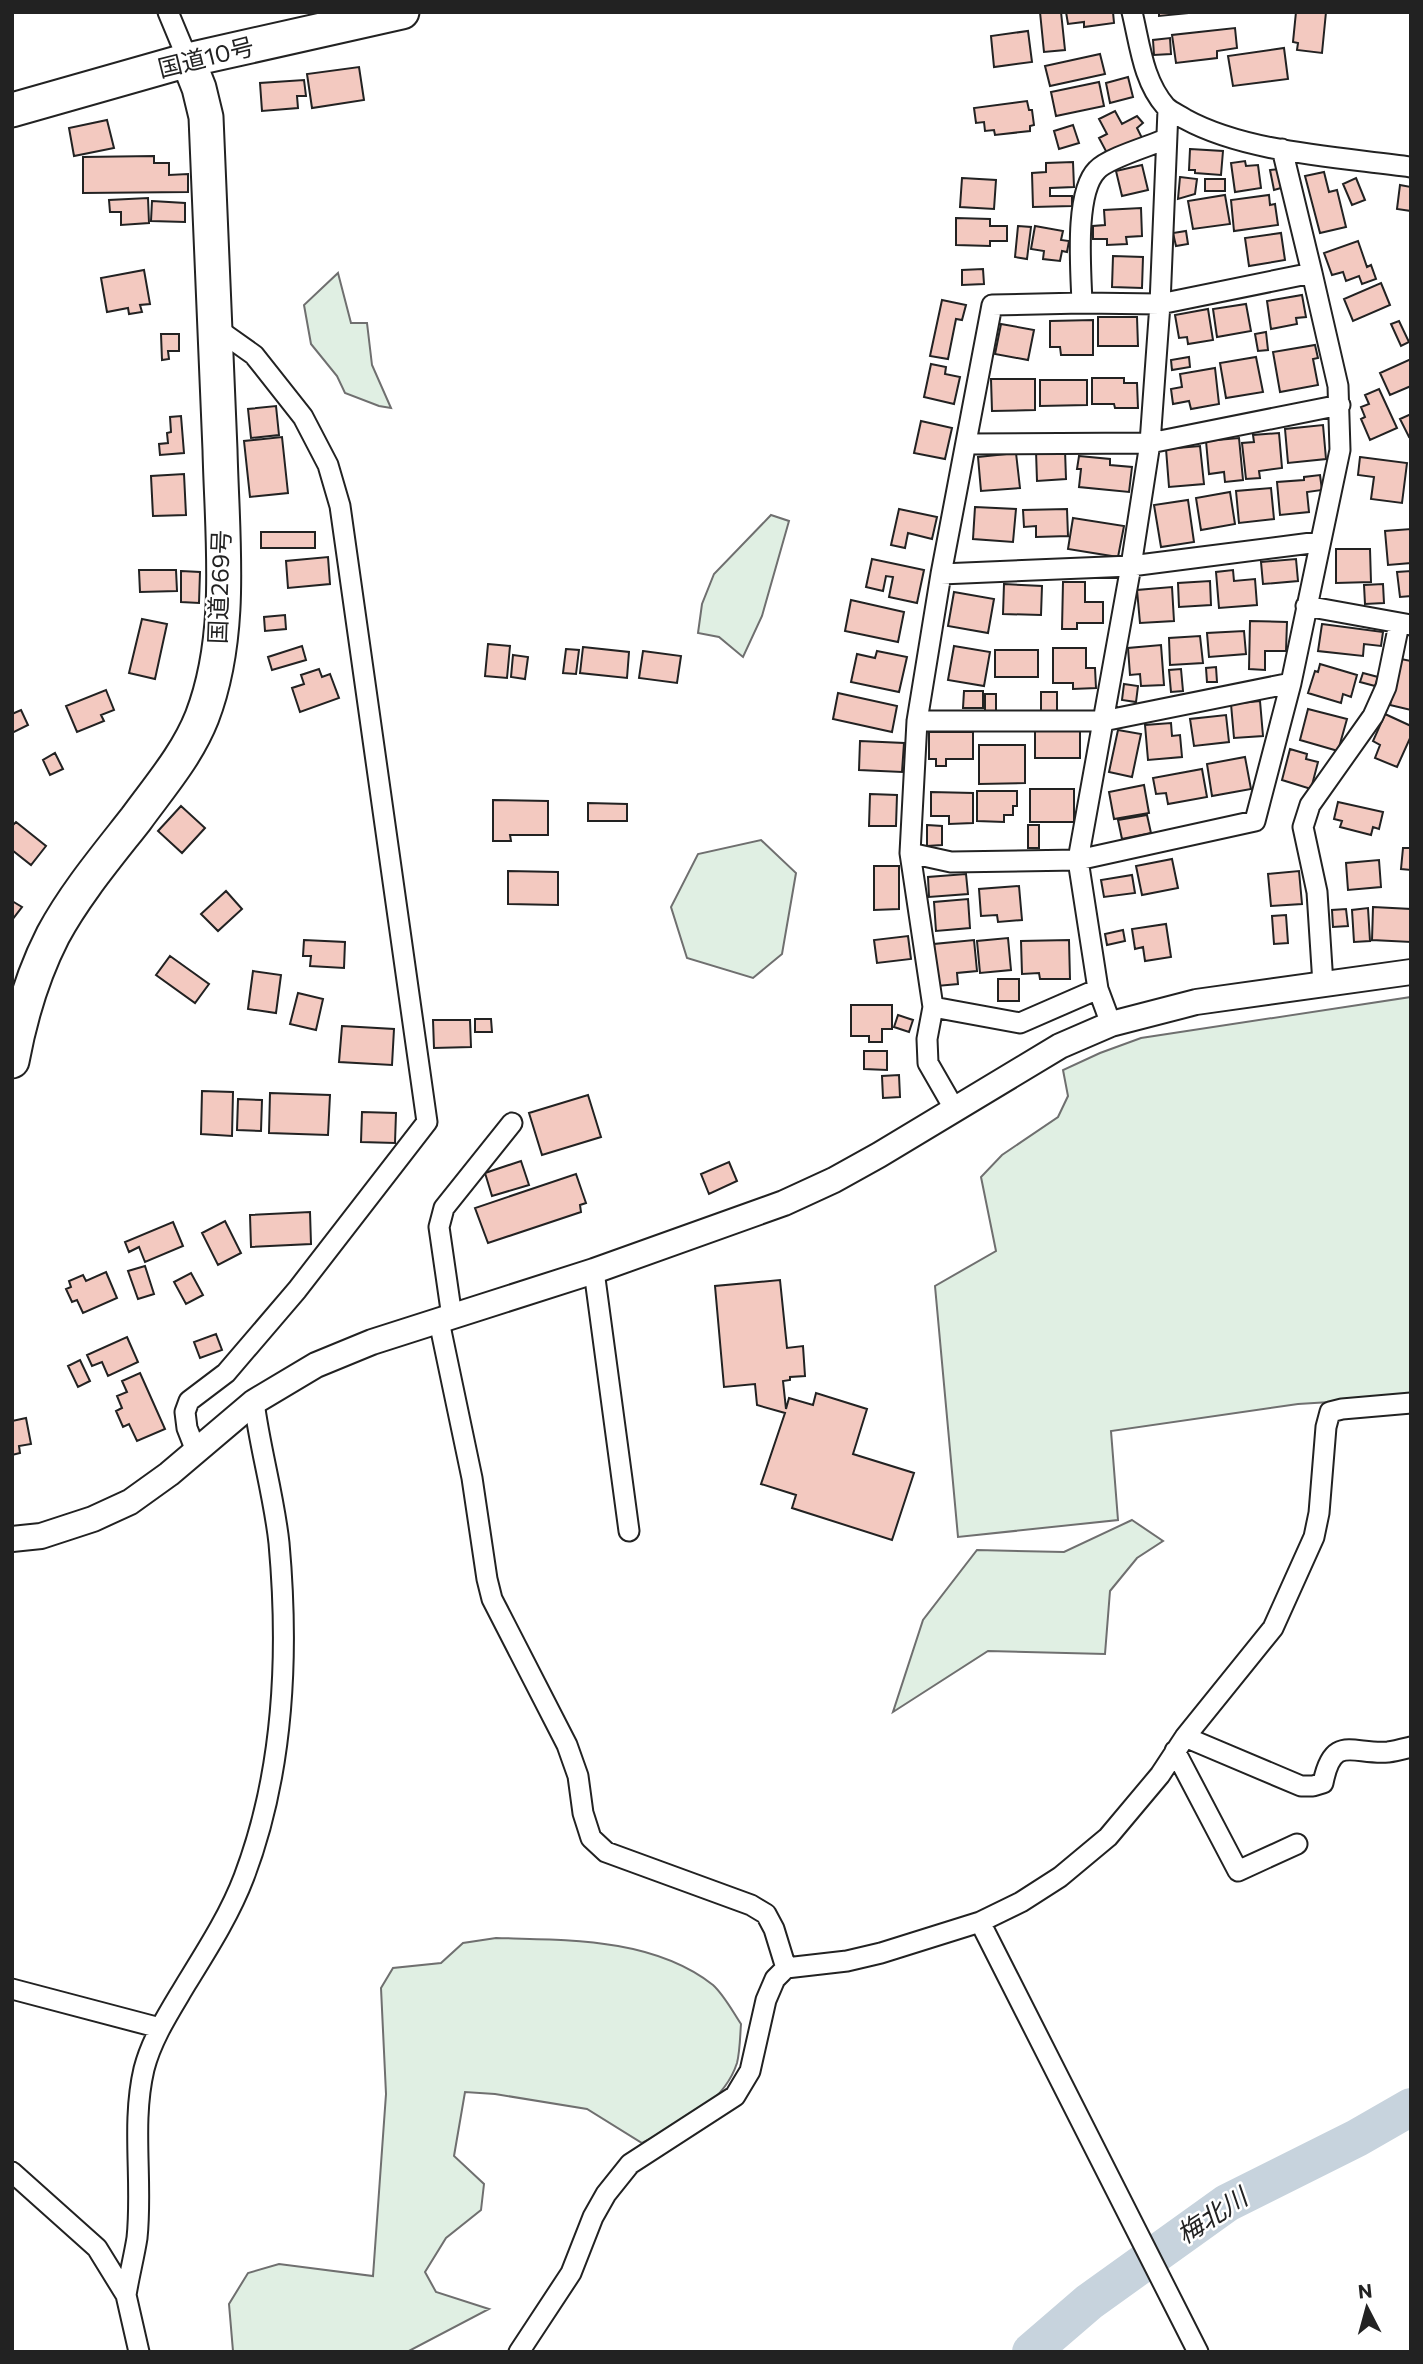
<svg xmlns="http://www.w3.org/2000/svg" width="1423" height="2364" viewBox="0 0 1423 2364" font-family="Commissioner,'Noto Sans JP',sans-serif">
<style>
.green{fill:#e0efe3;stroke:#6f6f6f;stroke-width:2}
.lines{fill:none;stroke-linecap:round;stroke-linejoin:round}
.river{stroke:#c7d3dd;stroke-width:38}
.building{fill:#f3c9c0;stroke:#222;stroke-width:2}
.minor-casing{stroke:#222;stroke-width:23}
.tertiary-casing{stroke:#222;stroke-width:28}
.trunk-casing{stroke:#222;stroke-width:37}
.minor{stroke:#fff;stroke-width:19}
.tertiary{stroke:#fff;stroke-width:24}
.trunk{stroke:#fff;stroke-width:33}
.labels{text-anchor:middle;stroke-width:5;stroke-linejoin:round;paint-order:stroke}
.street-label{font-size:24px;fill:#222;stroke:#fff}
.water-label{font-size:26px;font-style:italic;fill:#222;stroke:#fff}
</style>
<rect width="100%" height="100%" fill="#fff"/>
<path class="green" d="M338 273 351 323H367L372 365 391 408 379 406 345 393 337 376 311 344 304 305Z
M771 515 789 521 762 616 743 657 719 637 698 633 702 604 714 574Z
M761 840 796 873 782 954 753 978 687 958 671 907 698 854Z
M1411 997V1397L1298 1404 1111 1431 1118 1520 958 1537 935 1286 996 1251 981 1177 1002 1155 1058 1117 1068 1096 1063 1070 1100 1053 1141 1038Z
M1132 1520 1163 1541 1137 1558 1110 1591 1105 1654 988 1651 893 1712 923 1620 977 1550 1064 1552Z
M496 1938C568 1940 653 1938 713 1985 724 1995 733 2012 741 2024 740 2037 740 2051 737 2063 723 2106 678 2124 642 2143L587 2109 495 2094 465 2092 454 2156 484 2184 481 2210 446 2238 425 2272 436 2292 489 2309 407 2352 233 2351 229 2304 248 2273 279 2264 373 2276 386 2094 381 1988 393 1968 441 1963 463 1943Z"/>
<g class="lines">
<path class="river" d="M1031 2352 1089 2302 1227 2203 1357 2138 1411 2107"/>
</g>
<path class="building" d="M1040 12H1061L1065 50 1044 52Z
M1066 12H1113L1114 23 1084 27V22L1068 24Z
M1159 12H1199L1159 16Z
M1296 12H1326L1322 53 1297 50 1298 43 1293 42Z
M1235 28 1237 48 1217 51V58L1176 63 1172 35Z
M1028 31 1032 62 994 67 991 36Z
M1170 38 1171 54 1154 55 1153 40Z
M1284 48 1288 79 1233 86 1228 56Z
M1100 54 1105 74 1050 86 1045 66Z
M359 67 364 100 312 108 307 74Z
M1128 77 1133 97 1110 103 1106 83Z
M304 80 306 96H297L298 108 262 111 260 83Z
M1099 82 1104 106 1056 116 1051 92Z
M1027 101 1029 110H1032L1034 125 1030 126V131L995 135 994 130 985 131 984 122 976 123 974 108Z
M1115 111 1122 124 1137 116 1143 123 1137 128 1142 138 1108 155 1099 138 1107 134 1099 119Z
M107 120 114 148 74 156 69 128Z
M1073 125 1079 143 1059 149 1054 131Z
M1190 149 1223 151 1221 175 1195 173V170H1189Z
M154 156V163H169V175L188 174V192L83 193V157Z
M1245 161 1246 166 1258 165 1261 188 1235 192 1231 163Z
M1073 162 1074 187 1050 188V196H1072V206L1033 207 1032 173 1046 172V163Z
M1142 165 1148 190 1122 196 1116 171Z
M1279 169 1281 188 1274 190 1270 170Z
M1324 172 1329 192 1337 190 1346 227 1320 233 1305 176Z
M1180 177 1197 179 1195 194 1178 199Z
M962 178 996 180 994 209 960 207Z
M1356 178 1365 200 1352 205 1343 184Z
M1205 179H1225V191H1205Z
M1400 185 1411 187V211L1397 209Z
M1225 195 1230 224 1193 229 1188 201Z
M1269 195 1270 205 1275 204 1278 225 1234 231 1231 200Z
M148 198 149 223 121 225V212H110L109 200Z
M152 201 185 203V222L151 221Z
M1141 208 1142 236 1126 237 1127 244 1107 245V239H1093V226L1105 225 1104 210Z
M956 218 990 219V226H1007V241H990V246L956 245Z
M1018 226 1031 227 1027 259 1015 257Z
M1035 226 1063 231 1061 240 1069 241 1067 252 1062 251 1060 261 1043 259 1044 251 1031 249Z
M1186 231 1188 244 1176 246 1173 233Z
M1281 233 1285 260 1249 266 1245 238Z
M1358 241 1367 267 1371 265 1376 279 1362 284 1359 276 1346 281 1343 272 1332 275 1324 253Z
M1113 256 1143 257 1142 288 1112 287Z
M983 269 984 284 962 285V270Z
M144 270 150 304 140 305 142 312 129 314 128 308 107 312 101 278Z
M1381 283 1390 305 1353 321 1344 299Z
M1302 295 1306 317 1296 318 1297 324 1271 329 1267 301Z
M942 300 966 305 962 320 956 319 948 359 930 356Z
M1246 304 1251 331 1217 337 1213 309Z
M1208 309 1213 340 1188 344 1187 337 1179 338 1175 315Z
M1098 317H1137L1138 346H1098Z
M1093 320V355H1061L1060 347H1050V321Z
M1399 321 1409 342 1401 346 1391 324Z
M1001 324 1034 330 1028 360 995 354Z
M1266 332 1268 350 1258 351 1255 334Z
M161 334H179V351H168L169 359 162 360Z
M1315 345 1318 358 1313 359 1318 385 1280 392 1273 352Z
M1189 357 1190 367 1172 370 1171 360Z
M1256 357 1263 392 1226 398 1220 363Z
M1411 359V386L1390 395 1380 373Z
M931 364 946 367 945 374 960 377 954 404 924 397Z
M1215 368 1219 404 1191 409 1189 401 1173 404 1171 389 1182 387 1180 374Z
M1092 378H1124V383H1137L1138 408H1115L1114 404H1092Z
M991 379H1035V410L992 411Z
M1040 380H1087V405L1040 406Z
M1379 389 1397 428 1370 440 1361 419 1365 417 1361 407 1369 404 1365 395Z
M276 406 279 435 251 438 248 409Z
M1411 414V436L1409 437 1400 419Z
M181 416 184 453 160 455 159 444 168 443 167 433 171 432 170 417Z
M921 421 952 428 945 459 914 453Z
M1323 425 1326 459 1288 463 1285 429Z
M1279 433 1282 468 1259 471 1260 478 1246 479 1242 443 1254 442 1253 435Z
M282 437 288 493 250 497 244 441Z
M1239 438 1243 480 1225 482 1224 472 1209 474 1206 441Z
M1200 446 1204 484 1169 487 1166 449Z
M1065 450 1066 479 1037 481 1036 451Z
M1016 453 1020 488 981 491 978 457Z
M1079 456 1110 459V465L1132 467 1129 492 1079 487 1081 469H1077Z
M1360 457 1407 463 1402 503 1371 499 1374 477 1358 475Z
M184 474 186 515 153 516 151 476Z
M1320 475 1322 490 1307 492 1309 512 1280 515 1277 482 1304 480V477Z
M1271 488 1274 519 1239 523 1236 491Z
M1230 492 1235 524 1201 530 1196 498Z
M1188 500 1194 542 1161 547 1154 505Z
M975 507 1016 509 1013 542 973 539Z
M899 509 937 517 932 539 908 533 905 548 891 545Z
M1067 509 1068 536 1036 537V526L1024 527 1023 510Z
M1073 518 1124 526 1118 557 1068 549Z
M1411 529V563L1388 565 1385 531Z
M261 532H315V548H261Z
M1336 549H1370L1371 582 1336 583Z
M328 557 330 584 288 588 286 561Z
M872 559 924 570 917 603 889 597 893 577 886 576 883 591 866 587Z
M1296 559 1298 581 1263 584 1261 562Z
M139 570H176L177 591 140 592Z
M1233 570 1234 581 1255 579 1257 605 1219 608 1216 572Z
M181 571 200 572 199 603 181 602Z
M1411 571V596L1400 597 1397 572Z
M1210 581 1211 605 1179 607 1178 583Z
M1063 582H1085V602H1103V623H1077V629H1062Z
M1004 584 1042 586 1041 615 1003 614Z
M1383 584 1384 603 1365 604 1364 585Z
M1172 587 1174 621 1140 623 1137 590Z
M954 592 994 599 988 633 948 626Z
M851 600 904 612 898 642 845 631Z
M285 615 286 629 265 631 264 617Z
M142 619 167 624 155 679 129 673Z
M1250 621 1287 622 1286 651H1265V670L1249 669Z
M1322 624 1383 632 1381 646 1364 644 1363 656 1318 651Z
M1244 631 1246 654 1209 657 1207 633Z
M1200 636 1203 663 1170 665 1169 638Z
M488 644 510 646 507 678 485 676Z
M1161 645 1164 685 1141 686 1140 674 1130 675 1128 648Z
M302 646 306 660 272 670 268 657Z
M954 646 990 652 984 686 948 680Z
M583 647 629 652 627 678 580 673Z
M1053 648H1086V668H1095L1096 688 1073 689V683H1053Z
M566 649 579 650 576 674 563 673Z
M995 650H1038V677H995Z
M643 651 681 656 677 683 639 678Z
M877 651 907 657 899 692 851 682 857 654 875 658Z
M513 655 528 657 525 679 511 677Z
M1401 659 1411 661V710L1390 705Z
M1320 664 1357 675 1351 697 1343 694 1341 703 1308 693 1315 671 1318 672Z
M1216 667 1217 682H1207L1206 668Z
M319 669 322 677 330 674 339 698 300 712 292 688 304 684 301 675Z
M1181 669 1183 691 1171 692 1169 670Z
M1363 673 1378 677 1375 686 1360 682Z
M1124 684 1138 686 1136 702 1122 700Z
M106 690 114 710 101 715 104 721 77 732 66 706Z
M964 691H983V708H963Z
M1041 692H1057V711H1041Z
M838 693 897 706 892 732 833 719Z
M985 694H996V711H985Z
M1260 701 1263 736 1234 738 1231 704Z
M1308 709 1347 719 1338 751 1300 740Z
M21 710 28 725 12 733V714Z
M1385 714 1411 726V736L1397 767 1375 758 1380 745 1373 741Z
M1226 715 1229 742 1194 746 1190 719Z
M1171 723 1172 736 1180 735 1182 757 1148 760 1145 725Z
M1035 727H1080V758H1035Z
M1118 730 1141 734 1132 777 1109 772Z
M929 732H973V759H946V766H936V759H929Z
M860 741 904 743 902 772 859 770Z
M979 745H1025V783L979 784Z
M1290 749 1307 754 1306 759 1318 762 1311 789 1282 780Z
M55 753 63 769 50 775 43 760Z
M1245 757 1251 789 1212 796 1207 764Z
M1202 769 1207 797 1168 804 1166 793 1156 794 1153 778Z
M1144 785 1149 813 1114 819 1109 792Z
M1030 789H1074V822H1030Z
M977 791H1017V806H1013V815H1004V822L977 821Z
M931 792 973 793V823L949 824V816H931Z
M870 794 897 795 896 826H869Z
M493 800 548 801V835H510L511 841H493Z
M1338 802 1383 812 1379 829 1373 827 1371 835 1340 827 1342 821 1334 819Z
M588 803 627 804V821H588Z
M181 806 205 828 182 853 158 831Z
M1147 815 1151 833 1122 839 1118 820Z
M16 822 46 846 31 865 12 850V826Z
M927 825 942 826V845L927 846Z
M1028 825H1039V848H1028Z
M1403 848H1411V870L1401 869Z
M1172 859 1178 888 1142 895 1136 866Z
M1379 860 1381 887 1348 890 1346 863Z
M874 866H899V909L874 910Z
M508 871 558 872V905L508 904Z
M1299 871 1302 904 1271 906 1268 874Z
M966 874 968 894 929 897 928 877Z
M1132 875 1135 893 1104 897 1101 880Z
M1019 886 1022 920 998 922 997 915 981 916 979 889Z
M226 891 242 909 218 931 201 914Z
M968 899 970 928 936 931 934 902Z
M12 901 22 907 12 920Z
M1373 907 1411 909V942L1372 940Z
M1368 908 1370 941 1354 942 1352 910Z
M1346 909 1348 926 1333 927 1332 910Z
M1286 915 1288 943 1274 944 1272 916Z
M1166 924 1171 957 1145 961 1143 947 1135 949 1132 929Z
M1123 930 1125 941 1107 945 1105 934Z
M908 936 911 959 877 963 874 940Z
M1008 938 1011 970 980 973 977 941Z
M304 940 345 942 344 968 310 966 311 956H303Z
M974 940 977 971 957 973 958 984 937 986 934 944Z
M1069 940 1070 979H1040L1039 973 1022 974 1021 941Z
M170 956 209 984 195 1003 156 975Z
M253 971 281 975 276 1013 248 1009Z
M998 979H1019V1001H998Z
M298 993 323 999 316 1030 290 1024Z
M851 1005H892V1029H882V1042H869V1036H851Z
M898 1015 913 1020 909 1032 894 1027Z
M475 1019H491L492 1032H475Z
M433 1020H470L471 1047 434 1048Z
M342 1026 394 1029 392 1065 339 1062Z
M864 1051H887V1070L864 1069Z
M899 1075 900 1097 883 1098 882 1076Z
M202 1091 233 1092 232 1136 201 1134Z
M270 1093 330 1095 328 1135 269 1133Z
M588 1095 601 1137 542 1155 529 1113Z
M238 1099 262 1100 261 1131 237 1130Z
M362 1112 396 1113 395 1143 361 1142Z
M521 1161 529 1185 492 1196 485 1173Z
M729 1162 737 1181 709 1194 701 1174Z
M576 1174 586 1203 580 1205 581 1212 488 1243 475 1208Z
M310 1212 311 1244 251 1247 250 1215Z
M225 1221 241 1253 218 1265 202 1233Z
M173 1222 183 1246 145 1262 139 1247 129 1252 125 1242Z
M145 1266 154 1294 138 1299 128 1271Z
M106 1272 117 1298 83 1313 77 1300 72 1302 66 1289 71 1287 69 1281 83 1275 86 1281Z
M191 1273 203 1295 186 1304 174 1282Z
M780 1280 787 1348 803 1346 805 1376 790 1377V1380L783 1381 786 1409 789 1398 813 1405 816 1393 867 1409 853 1454 914 1473 892 1540 792 1508 796 1495 761 1484 785 1413 757 1405 755 1384 724 1387 715 1286Z
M216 1334 222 1350 200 1358 194 1342Z
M127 1337 138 1362 108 1376 102 1362 92 1366 87 1355Z
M80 1360 90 1381 78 1387 68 1366Z
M140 1373 165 1429 137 1441 129 1424 123 1427 116 1411 122 1408 117 1396 127 1392 122 1381Z
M26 1418 31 1444 19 1446 20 1453 12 1455V1421Z"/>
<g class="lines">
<defs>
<path id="minor" d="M168 12 188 60
M1132 12C1140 45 1143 81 1166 107 1171 112 1179 115 1185 119 1247 153 1340 157 1411 167
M1282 149 1312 273
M1312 273 1338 386 1340 450 1291 683 1255 821 1078 860 951 862 910 853 917 721 941 574 992 305 1082 303 1160 304Z
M1082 303C1081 271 1074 193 1097 170 1108 158 1150 146 1166 139
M967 444 1150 443 1340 405
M941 574 1131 566 1319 542
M1306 606 1411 625
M917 721H1103L1291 683
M910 853 933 1007
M1323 984 1317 892 1303 827 1310 805 1373 716 1386 687 1399 624
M1111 1024 1098 989 1078 860 1131 566 1150 443 1160 304 1168 110
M955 1110 928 1063 927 1039 933 1007 1020 1023 1098 989
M594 1271 629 1531
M452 1317 439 1227 444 1208 512 1123
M439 1321 472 1478 487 1579 492 1599 567 1745 578 1776 583 1813 591 1838 606 1852 751 1905 766 1914 774 1929 786 1968
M196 1451 187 1428 185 1412 189 1401 226 1373 297 1290 427 1122 340 506 328 465 303 417 254 355 216 328
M1185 1737 1301 1786H1313L1323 1783C1333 1733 1353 1755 1388 1752 1396 1751 1403 1749 1411 1747
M1175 1751 1238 1871 1297 1844
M980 1922 1198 2352
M12 1989 160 2028
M12 2172 97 2248 126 2295 139 2352
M126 2295C129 2276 134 2257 137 2238 143 2182 131 2124 144 2069 152 2038 170 2011 186 1984 207 1950 230 1914 244 1877 284 1772 289 1654 279 1543 274 1496 260 1449 254 1402
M519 2352 571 2273 593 2217 606 2194 630 2164 735 2096 750 2071 766 2000 775 1979 786 1968 847 1961 881 1953 980 1922 1021 1902 1060 1877 1108 1837 1160 1775 1185 1737 1273 1628 1314 1537 1319 1513 1326 1427 1330 1412 1342 1409 1411 1403"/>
<path id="tertiary" d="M12 1539 41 1536 93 1519 130 1502 169 1474 254 1402 316 1365 372 1342 594 1271 784 1203 834 1180 879 1155 1060 1046 1111 1024 1196 1002 1411 972"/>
<path id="trunk" d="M12 110 188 60 402 12
M12 1061C20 1018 33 974 53 935 75 894 107 856 136 819 160 786 187 755 202 717 234 634 222 537 220 450 216 339 211 228 206 117L199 88 188 60"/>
</defs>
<use href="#minor" class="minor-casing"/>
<use href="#tertiary" class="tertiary-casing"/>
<use href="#trunk" class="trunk-casing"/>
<use href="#minor" class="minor"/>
<use href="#tertiary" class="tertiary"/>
<use href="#trunk" class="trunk"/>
</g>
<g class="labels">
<g class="street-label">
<text transform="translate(206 58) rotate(-14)" y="8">国道10号</text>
<text transform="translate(220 587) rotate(-88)" y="8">国道269号</text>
</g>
<g class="water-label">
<text transform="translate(1212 2216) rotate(-33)" y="9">梅北川</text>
</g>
</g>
<rect width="1423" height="2364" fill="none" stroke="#222222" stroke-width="28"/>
<g transform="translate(1367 2308) rotate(354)" stroke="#ffffff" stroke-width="5" paint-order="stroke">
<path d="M0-5L12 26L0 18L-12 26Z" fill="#222222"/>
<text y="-10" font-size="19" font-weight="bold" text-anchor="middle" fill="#222222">N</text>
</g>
</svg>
